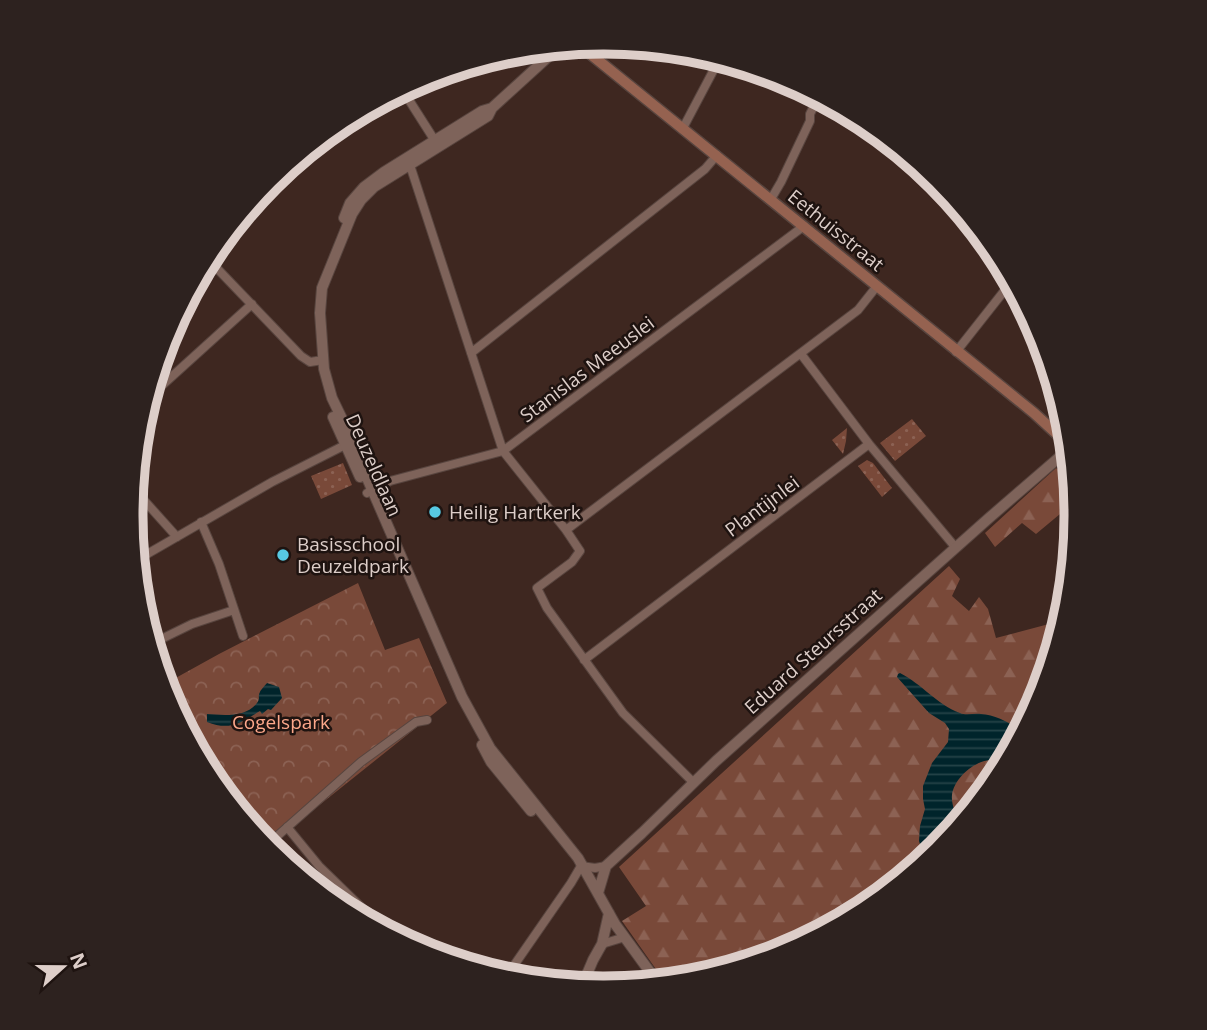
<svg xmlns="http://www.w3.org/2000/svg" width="1207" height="1030" viewBox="0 0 1207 1030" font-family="'Open Sans',sans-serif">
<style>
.grass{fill:url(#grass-dots)}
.forest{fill:url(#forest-firs)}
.park{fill:url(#park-crowns)}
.water{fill:url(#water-rules)}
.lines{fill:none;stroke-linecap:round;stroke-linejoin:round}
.minor-casing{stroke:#58453f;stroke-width:10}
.tertiary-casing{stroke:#58453f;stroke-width:12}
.secondary-casing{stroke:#58453f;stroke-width:13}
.minor{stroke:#7e635a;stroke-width:8}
.tertiary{stroke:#7e635a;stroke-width:10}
.secondary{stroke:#956250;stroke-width:10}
.poi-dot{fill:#57c9e3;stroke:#1e1310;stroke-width:2.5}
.labels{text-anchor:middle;stroke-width:5;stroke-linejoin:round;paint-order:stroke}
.street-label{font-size:19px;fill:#ddcec9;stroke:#1e1310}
.poi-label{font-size:19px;fill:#ddcec9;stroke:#1e1310;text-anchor:start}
.park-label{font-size:19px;fill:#fca78a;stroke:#1e1310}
.rim{fill:none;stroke:#ddcec9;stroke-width:9}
</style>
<defs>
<pattern id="grass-dots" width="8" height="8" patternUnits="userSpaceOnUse" patternTransform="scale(1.75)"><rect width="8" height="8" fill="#794939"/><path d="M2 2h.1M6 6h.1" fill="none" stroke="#8c6254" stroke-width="1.8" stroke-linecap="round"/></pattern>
<pattern id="forest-firs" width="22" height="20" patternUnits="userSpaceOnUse" patternTransform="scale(1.75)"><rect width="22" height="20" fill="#794939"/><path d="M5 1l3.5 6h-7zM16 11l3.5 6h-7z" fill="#8c6254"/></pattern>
<pattern id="park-crowns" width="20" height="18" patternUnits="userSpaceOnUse" patternTransform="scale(1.75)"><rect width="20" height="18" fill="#794939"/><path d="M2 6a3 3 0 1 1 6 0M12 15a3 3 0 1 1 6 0" fill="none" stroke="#8c6254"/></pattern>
<pattern id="water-rules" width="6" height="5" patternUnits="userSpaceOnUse" patternTransform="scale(1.75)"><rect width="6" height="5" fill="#00242b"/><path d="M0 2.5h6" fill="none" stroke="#254348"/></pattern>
</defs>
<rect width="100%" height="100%" fill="#3e2720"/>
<path class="grass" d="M912 419 926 436 895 461 880 443Z
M847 428 846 441 843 454 832 440Z
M867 460 873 463 892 488 882 497 858 466Z
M343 463 352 485 321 499 311 476Z"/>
<path class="forest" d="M1056 468C1060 471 1068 474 1071 478 1078 486 1076 525 1074 537L1066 509 1036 534 1022 523 995 547 985 533Z
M949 566 960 579 952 596 969 611 979 597 988 609 996 638 1064 620 1040 696 997 778 938 850 866 909 784 952 695 979 665 982 622 921 646 906 619 867Z"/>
<path class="park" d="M358 583 385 650 419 638 447 703 267 847 210 777 166 696 163 685 219 654Z"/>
<path class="water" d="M900 673C922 684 936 704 960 713 966 716 974 713 981 714 995 715 1011 723 1022 731L1004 763C1002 762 996 760 993 760 976 759 954 778 952 795 951 804 956 815 960 823L938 850 925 860 919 841 920 826 925 809 923 799V786L932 763 948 742 949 729 945 723 929 713 897 677 898 674Z
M267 683 279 687 282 698 271 710 268 709 262 714 260 711C240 723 230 731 207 722V714C223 715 245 718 257 703 261 697 257 698 260 692 260 691 266 684 267 683Z"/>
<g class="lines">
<defs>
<path id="minor" d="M402 89 437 144
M683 128 720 58
M408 159 503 451 566 530 580 551 572 562 537 588 547 608 623 713 694 783
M771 199 781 182 810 121V114L819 96
M207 258 301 356 310 362 323 360
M956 352 1012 281
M471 353 705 169 717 155
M147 399 252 304
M869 444 956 548
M133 488 177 537
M367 493 390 481 503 451 804 226
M201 522 219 564 243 636
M566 530 858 310 877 286
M135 561 272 482 351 442
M151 644 192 624 234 610
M584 660 869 444 801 354
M287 827 319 866 389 934
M266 846 361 762 416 722 427 720
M602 944 625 937
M506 977 571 883 581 866 595 868 606 866"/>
<path id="tertiary" d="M560 46 492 108 488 116 374 187 361 200 352 214 322 288 320 313 324 369 332 398 360 456 364 471 462 697 490 748 578 858 615 924 658 983
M344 218 350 203 364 187 384 172 482 111 492 108
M333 417 360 477
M482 745 491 762 531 811
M598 893 606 866 642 833 716 761 989 518 1070 448
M582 986 593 960 602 944 609 913"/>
<path id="secondary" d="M578 44 1034 413 1070 446"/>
</defs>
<use href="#minor" class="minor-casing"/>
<use href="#tertiary" class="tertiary-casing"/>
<use href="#secondary" class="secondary-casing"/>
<use href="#minor" class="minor"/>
<use href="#tertiary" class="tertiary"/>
<use href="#secondary" class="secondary"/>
</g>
<g class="poi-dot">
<circle cx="435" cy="512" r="7"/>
<circle cx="283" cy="555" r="7"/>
</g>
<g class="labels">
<g class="street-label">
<text transform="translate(836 230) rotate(39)" y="7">Eethuisstraat</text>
<text transform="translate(587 369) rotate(-37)" y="7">Stanislas Meeuslei</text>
<text transform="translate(374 465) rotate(66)" y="7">Deuzeldlaan</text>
<text transform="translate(762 506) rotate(-37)" y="7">Plantijnlei</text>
<text transform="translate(813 651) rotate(-42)" y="7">Eduard Steursstraat</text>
</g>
<g class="poi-label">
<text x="449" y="519">Heilig Hartkerk</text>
<text x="297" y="551">Basisschool<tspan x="297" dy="22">Deuzeldpark</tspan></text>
</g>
<g class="park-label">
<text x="281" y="729">Cogelspark</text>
</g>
</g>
<path d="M0 0H1207V1030H0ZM603 54H604A460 460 0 0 1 1064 514V516A460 460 0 0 1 604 976H603A460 460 0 0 1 143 516V514A460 460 0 0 1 603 54Z" fill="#2d221f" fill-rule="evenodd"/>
<path class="rim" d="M603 54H604A460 460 0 0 1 1064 514V516A460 460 0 0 1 604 976H603A460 460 0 0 1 143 516V514A460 460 0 0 1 603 54Z"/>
<g transform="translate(63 967) rotate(69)" stroke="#1e1310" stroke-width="5" paint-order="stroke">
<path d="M0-5L12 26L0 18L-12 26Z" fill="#ddcec9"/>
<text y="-10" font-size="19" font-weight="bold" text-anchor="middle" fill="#ddcec9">N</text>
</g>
</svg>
